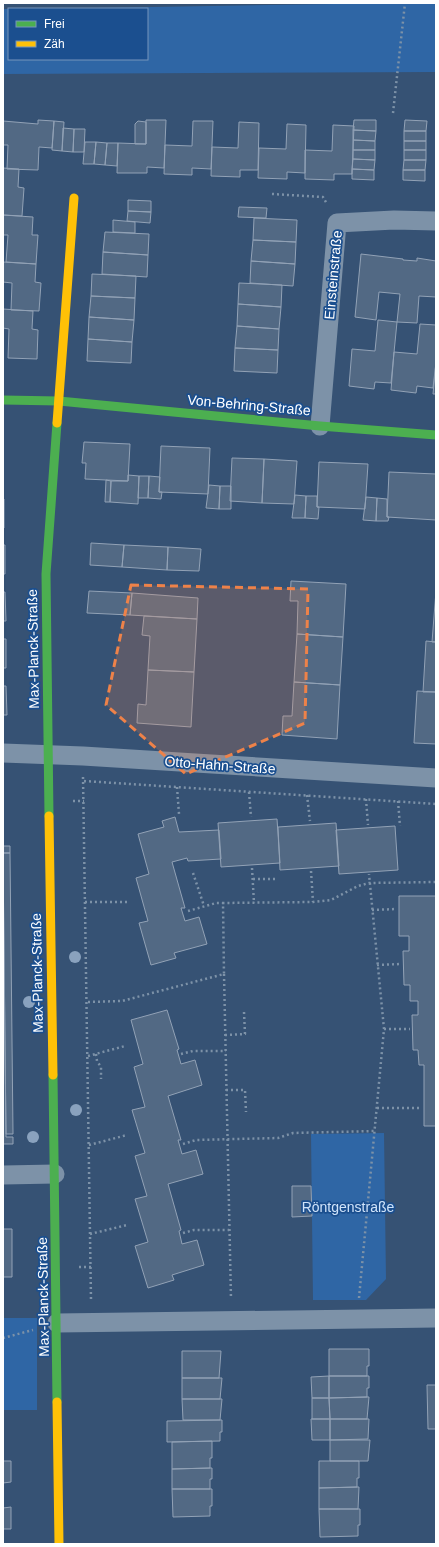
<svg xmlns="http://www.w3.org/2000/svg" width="439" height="1547" viewBox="0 0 439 1547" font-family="Helvetica,sans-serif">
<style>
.green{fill:#2f66a5}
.building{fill:#526984;stroke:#92a2b6}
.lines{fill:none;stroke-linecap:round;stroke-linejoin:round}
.path{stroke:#7d92a8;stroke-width:2.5;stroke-dasharray:2 3;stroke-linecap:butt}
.street{stroke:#7d92a8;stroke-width:19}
.fast{stroke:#4caf50;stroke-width:9}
.slow{stroke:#ffc107;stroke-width:9}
.tree{fill:#8aa2be}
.marked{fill:#ee8249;fill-opacity:0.2;stroke:#ee8249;stroke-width:3;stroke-dasharray:8 5;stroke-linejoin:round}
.labels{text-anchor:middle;stroke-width:3.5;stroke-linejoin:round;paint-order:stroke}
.street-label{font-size:14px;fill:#fff;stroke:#1b4f8f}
.park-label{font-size:14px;fill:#cfe3fa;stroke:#1b4f8f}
</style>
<rect width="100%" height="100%" fill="#365274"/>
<path class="green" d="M397 3H436V72L3 74V9H9V59H147V9H32Z
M384 1133 386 1279 366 1300H313L311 1134Z
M3 1318H37V1410H3Z"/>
<path class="building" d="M38 120 54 121 52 148 39 147 38 170 7 169 8 145H3V121L38 124Z
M146 120H166L164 168 147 167V173H117L118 143 146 144Z
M354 120H376V131L353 130Z
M405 120 427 121 426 131H404Z
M54 121 64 122 62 151 52 150Z
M138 121 146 122V144H135V124Z
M193 121H213L211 169 192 168V175L164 174 165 145 192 146Z
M239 122 259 123 258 170H240V177L211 176 212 147 238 148Z
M287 124 306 125 305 173 287 172V179L258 178 259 148 286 149Z
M333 125 354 126 352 174H334V180L305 179V150L332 151Z
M63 128 74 129 73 152 62 151Z
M74 129H85L84 152H73Z
M353 130 376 131 375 141 353 140Z
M404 131H426V141H404Z
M353 140 375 141V150H353Z
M404 141H426V150H404Z
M85 142H96L94 164H83Z
M96 142 107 143 105 165 94 164Z
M107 143H118L117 166 105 165Z
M353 150H375V160L353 159Z
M404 150H426V160H404Z
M353 159 375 160 374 170 352 169Z
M404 160H426L425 170H403Z
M3 168 19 169 18 187 24 188 22 216 3 215Z
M352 169 374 170V180L352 179Z
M403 170H425V181L403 180Z
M128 200 151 201V212L128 211Z
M239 207 267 208 266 218 238 217Z
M128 211 151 212 150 223 127 221Z
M3 215 33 217 32 235H38L36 264 6 262 8 235H3Z
M254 218 297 220 296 242 253 240Z
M113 220 135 222V233L113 232Z
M105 232 149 234 148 255 103 252Z
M253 240 296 242 295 264 251 261Z
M103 252 148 255 147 277 102 274Z
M361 254 403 259V260L417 261V258L436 261V297L419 296 417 323 397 322 400 294 379 292 376 320 355 317Z
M251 261 295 264 293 286 250 283Z
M3 262 36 264 35 282 41 283 39 311 11 310 12 283 3 282Z
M92 274 136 276 135 298 91 296Z
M239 283 282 285 281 307 238 304Z
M91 296 135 298 134 320 89 317Z
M238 304 281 307 279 329 237 326Z
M3 309 33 311 32 329 38 330 37 359 8 358 9 329 3 328Z
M89 317 134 320 132 342 88 339Z
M378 320 397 322 391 383 375 382 374 389 349 386 352 349 375 351Z
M420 324 436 325V362L433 388 417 386 416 393 391 390 394 352 417 354Z
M237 326 279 329 278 350 235 348Z
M88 339 132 342 131 363 87 361Z
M235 348 278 350 277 373 234 371Z
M436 362V394H433Z
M84 442 130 444 128 481 85 479 86 463H82Z
M161 446 210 448 208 494 159 492Z
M232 458 264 459 262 503 230 501Z
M264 459 297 461 294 504 262 503Z
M319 462 368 464 365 509 317 507Z
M389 472 436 474V520L387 517Z
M128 475 139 476 138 504 110 502 111 481H128Z
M139 476H149L148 498H138Z
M149 476 160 477 159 492H162L161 499 148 498Z
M106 480 111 481 110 502H105Z
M209 485 220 486 219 509 206 508Z
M220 486H231V509H219Z
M295 495 306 496 305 518H292Z
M306 496H317V507H319L318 519 305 518Z
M366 497 377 498 376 521 363 520Z
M377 498 387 499V517H389L388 521H376Z
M3 499H4V528H3Z
M91 543 124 545 122 567 90 565Z
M3 545H5V574H3Z
M124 545 168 547 167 570 122 567Z
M168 547 201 549 199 571 167 570Z
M291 581 346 584 343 637 297 634 298 601H290Z
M89 591 132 593 130 615 87 613Z
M436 591V642H432Z
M3 592H5L6 621H3Z
M132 593 198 598 197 619 130 615Z
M144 616 197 619 194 672 148 670 150 636 142 635Z
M297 634 343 637 340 685 294 682Z
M3 639H6V668H3Z
M426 641 436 642V692H423Z
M148 670 194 672 191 727 137 723 138 704 146 705Z
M294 682 340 685 337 739 282 735 283 716H292Z
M3 686H6L7 715H3Z
M417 691 436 692V744L414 743Z
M175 817 179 832 219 830 221 859 188 861 187 858 172 862 185 908H181L185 921 199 917 207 944 174 953 176 958 151 965 139 923 148 921 136 878 149 874 138 834 164 827 162 821Z
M277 819 280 863 221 867 218 823Z
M336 823 339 866 280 870 278 827Z
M395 826 398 870 339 874 336 830Z
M3 846H10V853H3Z
M3 853H10L13 1134H6Z
M3 855 6 1137H13V1144H3Z
M399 896H436V1126H424V1065H419L418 1050H413L412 1015H418V1001H410V985H404L403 951H409V936H399Z
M167 1010 179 1049 177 1050 181 1064 195 1060 202 1085 168 1096 181 1140H178L182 1154 196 1150 203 1174 168 1184 181 1230 179 1231 182 1244 197 1240 204 1265 172 1275 174 1280 148 1288 135 1246 148 1242 135 1199 147 1196 135 1156 145 1153 132 1110 145 1107 134 1067 143 1064 131 1020Z
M292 1186H311L312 1216 292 1217Z
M3 1229H12V1277H3Z
M329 1349H369V1366H367V1376H329Z
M182 1351H221L219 1378H182Z
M329 1376V1398H312L311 1377Z
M329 1376H369V1388H367V1397L329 1398Z
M182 1378H222L220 1399H182Z
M427 1385H436V1429H428Z
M367 1397H369L367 1419H330L329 1398Z
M312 1398H329L330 1419H312Z
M182 1399H222L220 1420H183Z
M311 1419H330V1440H312Z
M330 1419H369L368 1439 330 1440Z
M222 1420V1432H220V1441L167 1442V1421Z
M330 1440H370L368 1461H330Z
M212 1441V1458H210V1468L172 1469V1442Z
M3 1461H11V1482L3 1483Z
M319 1461H359V1478H357V1487L319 1488Z
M212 1468V1479H210V1489H172V1469Z
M359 1487 358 1509H319V1488Z
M172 1489H212V1506H210V1516L173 1517Z
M11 1507V1529H3V1508Z
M319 1509H360V1525H358V1536L320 1537Z"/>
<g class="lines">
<path class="path" d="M393 113 405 3
M272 194 323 197 327 204
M83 777 91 1300
M84 781 436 804
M177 787 179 814
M249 792 251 817
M307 795 310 821
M366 799 368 825
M73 801H84
M398 801 400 826
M252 868 254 903
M311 871 313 902
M193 873 204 906
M253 879H278
M85 902H130
M372 910 397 909
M188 911 216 903H223
M377 965 401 964
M224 974 231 1299
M88 1002 122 1001 224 974 223 903 313 902 331 900 358 886 369 883 436 882
M384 1029H410
M225 1035 245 1034 244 1012
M96 1054 97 1061 101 1067V1079
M181 1054 193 1051H226
M88 1056 125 1046
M226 1090H245L246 1112
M377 1108H421
M183 1144 196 1140 278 1138 293 1133 374 1131
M89 1145 127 1135
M183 1233 194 1230H229
M90 1234 127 1225
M79 1267H91
M359 1298 384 1029 369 874
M3 1338 33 1330"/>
<path class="street" d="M320 426 337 223 394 220 436 221
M3 753 83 756 436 778
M3 1175 55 1174
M57 1323 436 1318"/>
<path class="fast" d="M3 400 59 401 320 426 436 435
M49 816 46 574 57 423
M53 1075 57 1402"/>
<path class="slow" d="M57 423 74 198
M49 816 53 1075
M57 1402 59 1544"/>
</g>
<g class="tree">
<circle cx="75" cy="957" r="6"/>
<circle cx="29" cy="1002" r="6"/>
<circle cx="76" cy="1110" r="6"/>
<circle cx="33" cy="1137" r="6"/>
</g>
<path class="marked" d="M131 585 308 589 305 723 186 774 106 705Z"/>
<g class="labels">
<g class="street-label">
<text transform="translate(333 275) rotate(-85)" y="5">Einsteinstraße</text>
<text transform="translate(249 405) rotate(5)" y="5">Von-Behring-Straße</text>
<text transform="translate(33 649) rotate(-91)" y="5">Max-Planck-Straße</text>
<text transform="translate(220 765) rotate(4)" y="5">Otto-Hahn-Straße</text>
<text transform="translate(37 973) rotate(-91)" y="5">Max-Planck-Straße</text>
<text transform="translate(43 1297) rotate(-91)" y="5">Max-Planck-Straße</text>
</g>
<g class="park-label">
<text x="348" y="1212">Röntgenstraße</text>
</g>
</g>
<rect width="439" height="1547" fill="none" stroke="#ffffff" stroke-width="8"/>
<rect x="8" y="8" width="140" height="52" fill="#1b4f8f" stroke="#7695bc"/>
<rect x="16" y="21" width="20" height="6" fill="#4caf50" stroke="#7695bc"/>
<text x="44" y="28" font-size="12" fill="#ffffff">Frei</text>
<rect x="16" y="41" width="20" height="6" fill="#ffc107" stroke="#7695bc"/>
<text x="44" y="48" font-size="12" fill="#ffffff">Zäh</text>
</svg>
